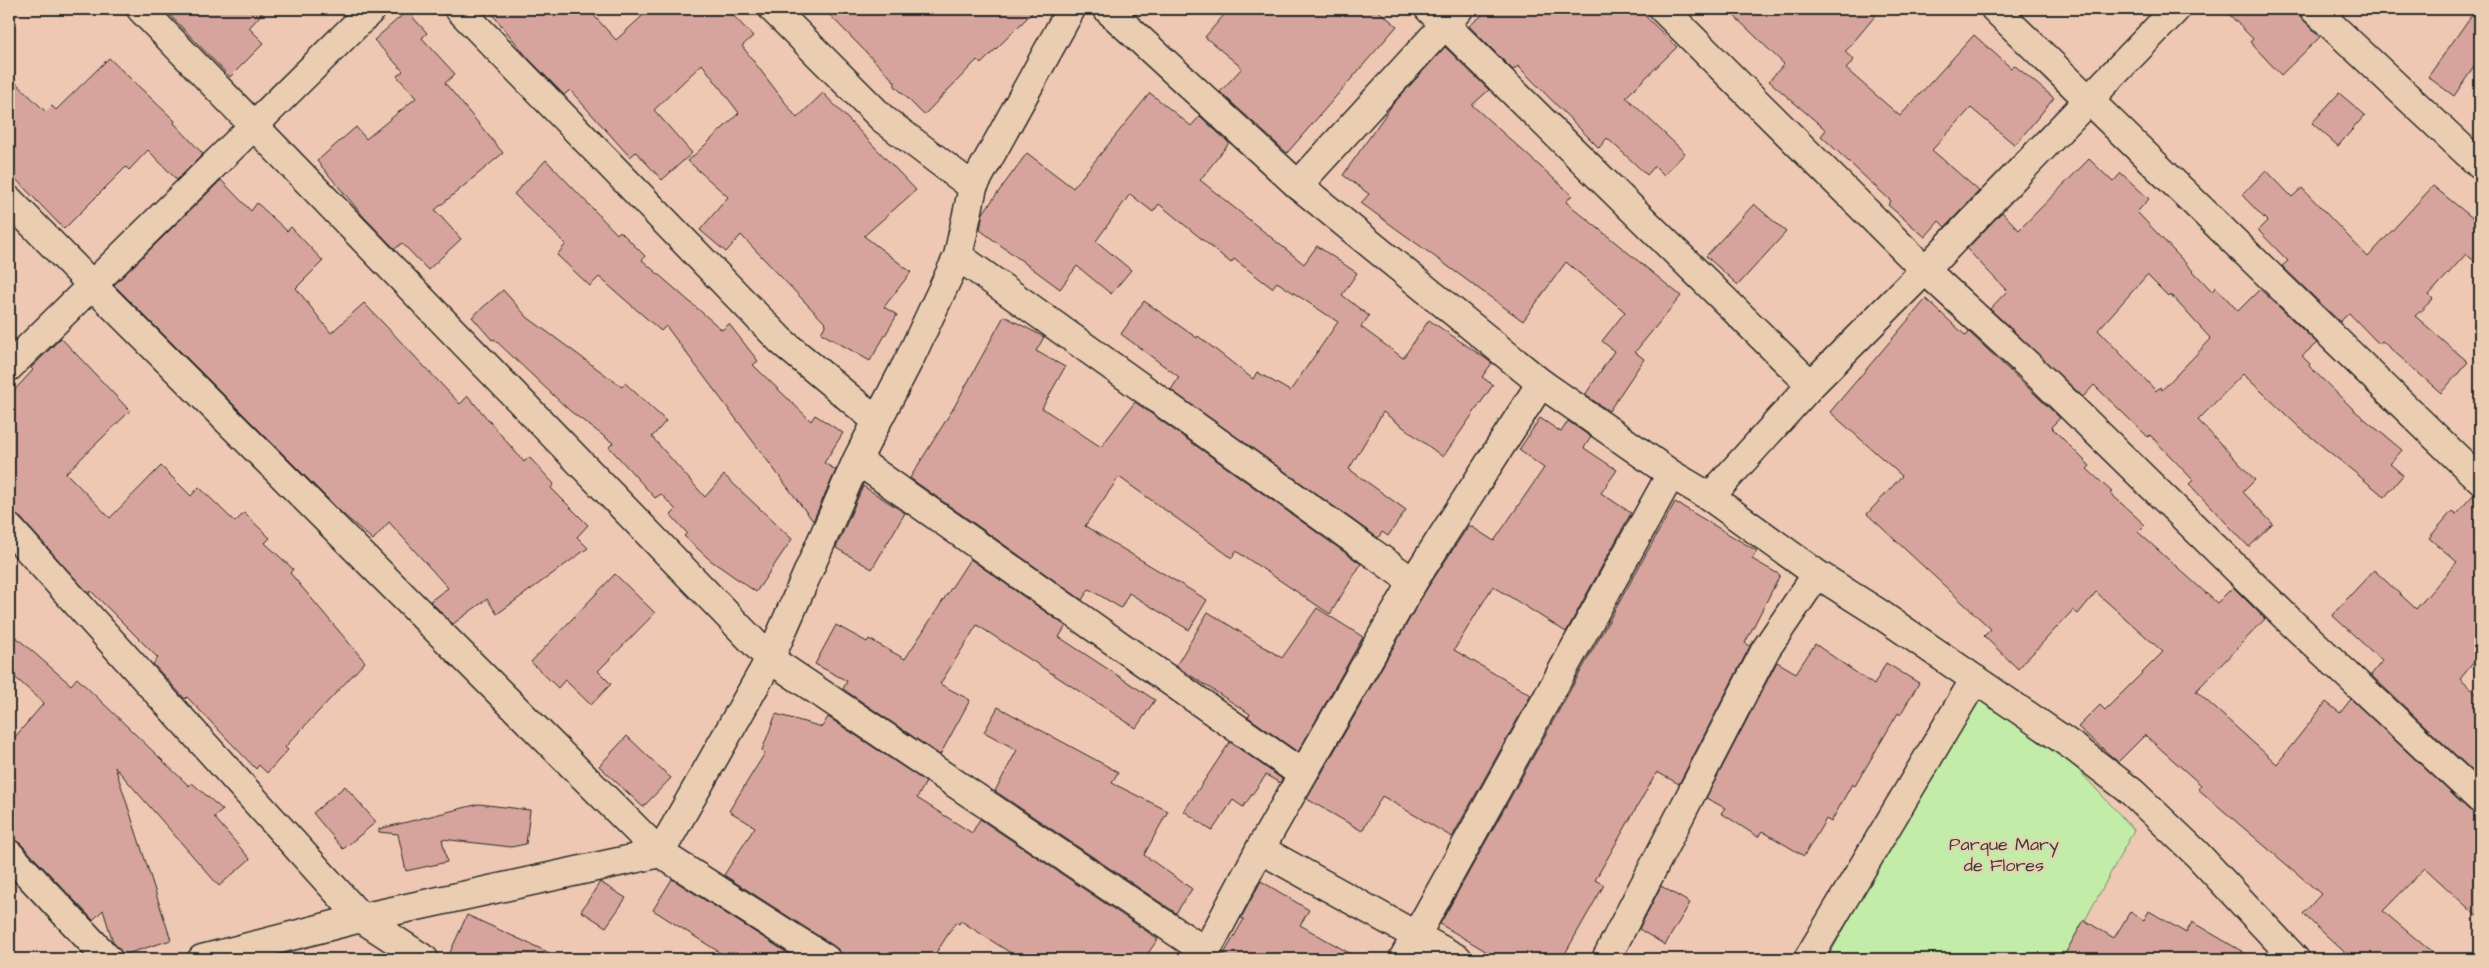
<svg xmlns="http://www.w3.org/2000/svg" width="2489" height="968" viewBox="0 0 2489 968" font-family="'Architects Daughter',sans-serif">
<style>
.green{fill:#c2eca7;stroke:#768c69}
.building{fill:#d6a49c;stroke:#2b2b2b;fill-rule:evenodd}
.lines{fill:none;stroke-linecap:round;stroke-linejoin:round}
.street-casing{stroke:#2b2b2b;stroke-width:31}
.secondary-casing{stroke:#2b2b2b;stroke-width:31}
.street{stroke:#ebceb2;stroke-width:28}
.secondary{stroke:#ebceb2;stroke-width:28}
.labels{text-anchor:middle;stroke-width:4;stroke-linejoin:round;paint-order:stroke}
.park-label{font-size:18px;fill:#3a3e37;stroke:#ebceb2}
</style>
<rect width="100%" height="100%" fill="#eec8b2"/>
<filter id="ink" filterUnits="userSpaceOnUse"><feTurbulence type="fractalNoise" baseFrequency=".02" numOctaves="2"/><feDisplacementMap in="SourceGraphic" scale="10" xChannelSelector="R" yChannelSelector="G"/><feConvolveMatrix kernelMatrix="1 2 1 2 8 2 1 2 1" color-interpolation-filters="sRGB"/></filter>
<g filter="url(#ink)">
<path class="green" d="M1975 695 2073 764 2134 830 2064 959H1827Z"/>
<path class="building" d="M164 9H266L249 28 264 43 230 77Z
M488 9H588L616 40 650 9H727L753 36 742 46 797 118 823 93 916 190 864 236 911 272 884 307 897 315 870 361 821 333 826 324 741 235 726 252 700 230 728 197 688 161 739 113 702 64 654 110 692 153 662 180 636 152 630 157 570 90 564 95 528 58Z
M824 9H1036L981 64 977 60 924 115 895 86V82Z
M1229 9H1376L1397 26 1287 153 1220 92 1242 68 1205 37Z
M1490 9H1638L1677 47 1626 97 1685 153 1664 175 1655 166 1647 175 1607 138 1599 148 1518 66 1513 70 1469 26Z
M1727 9H1881L1845 52 1854 60 1846 69 1900 116 1974 35 2011 68 2014 65 2054 98 2015 145 1971 108 1932 150 1979 191 1945 227 1939 221 1925 237 1888 205 1891 201 1821 136 1826 130 1769 81 1784 64Z
M2224 9H2293L2320 37 2281 75 2250 42 2253 39Z
M2476 9H2480V58L2454 96 2428 77Z
M407 11 427 33 422 38 455 74 445 83 503 153 435 210 461 239 428 270 402 243 395 249 364 217 317 161 356 127 366 139 416 98 397 76 403 71 374 40Z
M1445 47 1489 90 1472 105 1572 195 1566 202 1681 296 1635 352 1644 359 1609 411 1585 395 1614 351 1602 341 1625 312 1566 262 1523 321 1361 203 1369 194 1343 175 1393 104Z
M109 58 175 121 174 123 203 154 177 180 148 150 129 170 126 167 64 229 9 172V76L46 112 52 106 56 110Z
M1150 93 1191 126 1200 116 1229 143 1200 180 1304 264 1317 246 1357 273 1342 295 1369 316 1361 327 1403 358 1429 320 1492 363 1482 377 1493 385 1443 457 1383 412 1349 469 1406 510 1388 536 1382 532 1378 538 1171 390 1179 377 1121 334 1144 301 1197 338 1198 336 1253 379 1257 372 1290 391 1338 322 1277 282 1272 288 1234 259 1231 263 1159 204 1153 212 1130 194 1096 241 1131 270 1111 294 1077 266 1060 289 980 230 983 213 1027 153 1073 188Z
M2339 93 2365 115 2338 146 2312 123Z
M2089 159 2113 182 2121 173 2149 199 2137 212 2212 291 2216 287 2238 311 2260 289 2317 343 2302 356 2310 364 2309 366 2355 411 2402 450 2390 464 2403 475 2385 497 2300 428 2243 374 2198 420 2255 480 2243 492 2273 524 2249 547 2189 484 2193 480 2150 435 2148 437 2094 385 2083 397 1990 309 2007 291 1967 249 2002 212 2019 230ZM2147 275 2168 296 2170 294 2211 339 2162 390 2160 387 2156 391 2098 330Z
M546 160 617 234 620 231 645 256 642 260 722 330 729 324 758 361 753 365 811 421 815 415 843 433 824 463 836 470 813 521 666 326 661 331 599 277 590 286 557 255 566 244 514 194Z
M2266 170 2292 197 2302 188 2368 257 2433 186 2480 224V266L2466 254 2429 295 2433 299 2415 316 2468 362 2441 393 2382 341 2379 344 2349 313 2340 322 2282 266 2288 261 2258 230 2267 221 2242 195Z
M221 180 251 211 257 203 287 231 291 227 323 261 296 288 331 333 364 303 460 404 468 396 524 462 529 457 554 484 551 488 588 525 577 537 588 548 497 614 487 599 453 624 430 601 448 588 389 522 373 540 343 514 114 285Z
M1754 204 1786 232 1738 285 1706 256Z
M503 290 527 317 622 387 625 383 666 421 652 437 705 497 724 475 792 539 756 592 710 560 684 536 687 533 671 515 676 510 661 494 655 498 609 447 613 443 570 411 494 339 492 340 472 317Z
M1926 299 1966 336 1969 332 2060 418 2051 427 2090 466 2087 469 2112 492 2110 493 2145 525 2138 532 2217 603 2233 587 2265 619 2196 691 2277 764 2326 702 2340 713 2351 699 2469 810 2480 814V919L2425 868 2383 911 2440 959H2352L2303 914 2321 894 2198 789 2201 785 2145 735 2118 762 2078 727 2100 705 2105 710 2163 652 2096 592 2078 614 2073 610 2018 669 1984 636 1991 629 1867 514 1902 476 1830 412Z
M1004 316 1044 337 1036 351 1065 367 1042 408 1101 447 1135 402 1361 564 1330 614 1236 551 1232 558 1119 477 1085 526 1207 600 1189 630 1129 593 1121 608 1089 589 1082 600 910 478 953 409Z
M61 338 130 411 66 473 110 518 161 466 191 496 199 487 235 522 244 513 270 538 265 543 293 569 290 573 365 662 285 747 288 750 267 773 259 765 256 769 187 697 185 699 153 664 158 658 91 591 89 594 21 518 9 512V396L33 370 31 368Z
M1540 418 1561 432 1568 421 1591 437 1584 448 1617 470 1601 493 1631 513 1566 632 1493 586 1454 650 1531 695 1452 837 1382 796 1362 831 1307 799 1426 590 1469 525 1494 541 1544 468 1519 450Z
M863 486 905 513 872 569 836 548Z
M2474 494 2480 495V655L2460 679 2480 697V778L2371 675 2382 661 2332 615 2374 570 2416 609 2457 562 2429 538 2452 511 2456 514Z
M1675 502 1757 551 1752 559 1780 575 1745 643 1750 646 1679 784 1657 772 1595 880 1604 885 1562 959H1499L1440 924Z
M970 559 1066 626 1059 637 1155 700 1136 728 977 625 940 684 970 700 940 755 843 689 847 681 815 664 836 625 867 642 869 639 905 659Z
M615 574 655 613 598 671 611 684 591 705 565 680 558 688 531 662Z
M1317 608 1363 637 1298 752 1248 717 1250 714 1176 666 1208 612 1282 658Z
M9 631 71 685 77 678 189 786 192 783 223 810 214 817 250 859 219 886 115 767 171 940 123 955 113 942 103 910 93 920 20 843 9 839V744L44 703 9 672Z
M1815 644 1874 685 1886 663 1919 683 1900 715 1898 713 1855 786 1852 784 1831 822 1826 819 1804 856 1762 831 1758 837 1721 813 1725 808 1706 798 1777 662 1796 673Z
M998 707 1118 772 1112 783 1168 811 1144 855 1192 889 1176 913 995 791 1017 750 984 732Z
M776 714 822 727 828 717 926 782 917 798 972 833 980 819 1158 939 1144 959H1020L961 921 959 924 956 922 932 959H842L840 951 834 946 724 875 755 827 729 811 765 753 762 750Z
M627 736 671 778 643 807 599 766Z
M1230 742 1282 779 1280 783 1266 775 1243 807 1233 800 1212 831 1184 811Z
M345 786 376 822 343 849 313 813Z
M479 804 530 810 526 844 511 847 442 839 447 862 406 871 398 834 379 832V829Z
M672 879 797 959H730L653 910Z
M1261 881 1309 910 1300 925 1360 959H1221L1244 919 1241 918Z
M600 882 626 898 606 927 581 911Z
M1661 886 1690 903 1665 945 1639 929Z
M2149 911 2186 933 2192 922 2255 959H2062L2084 920 2114 938 2130 912 2144 920Z
M467 915 563 959H447Z"/>
<g class="lines">
<defs>
<path id="street" d="M141 9 770 659 1206 952
M459 9 781 341 877 421
M773 9 883 119 973 187
M1429 9 1811 385
M1663 9 1925 270 2028 365 2292 623 2480 799
M1995 9 2480 480
M2314 9 2480 165
M1298 185 1459 9
M9 200 92 285 660 853 826 959
M958 256 1413 582
M9 367 372 9
M1541 383 1671 474 1710 497 1817 574 1877 612 2075 748 2132 792 2197 854 2295 959
M857 460 1302 774
M1710 497 1811 385 1925 270 2176 9
M9 528 361 918 424 959
M9 854 108 959
M202 959 361 918 660 853 770 659 857 460 911 356 958 256 973 187 1071 9
M1202 959 1260 849
M1403 959 1671 474
M1606 959 1766 649 1817 574
M1808 959 1975 679"/>
<path id="secondary" d="M1107 9 1298 185 1541 383 1413 582 1260 849 1458 959"/>
</defs>
<use href="#street" class="street-casing"/>
<use href="#secondary" class="secondary-casing"/>
<use href="#street" class="street"/>
<use href="#secondary" class="secondary"/>
</g>
</g>
<g class="labels">
<g class="park-label">
<text x="2004" y="850">Parque Mary<tspan x="2004" dy="21">de Flores</tspan></text>
</g>
</g>
<rect width="2489" height="968" fill="none" stroke="#ebceb2" stroke-width="30"/>
<rect x="15" y="15" width="2459" height="938" fill="none" stroke="#2b2b2b" stroke-width="2" filter="url(#ink)"/>
</svg>
